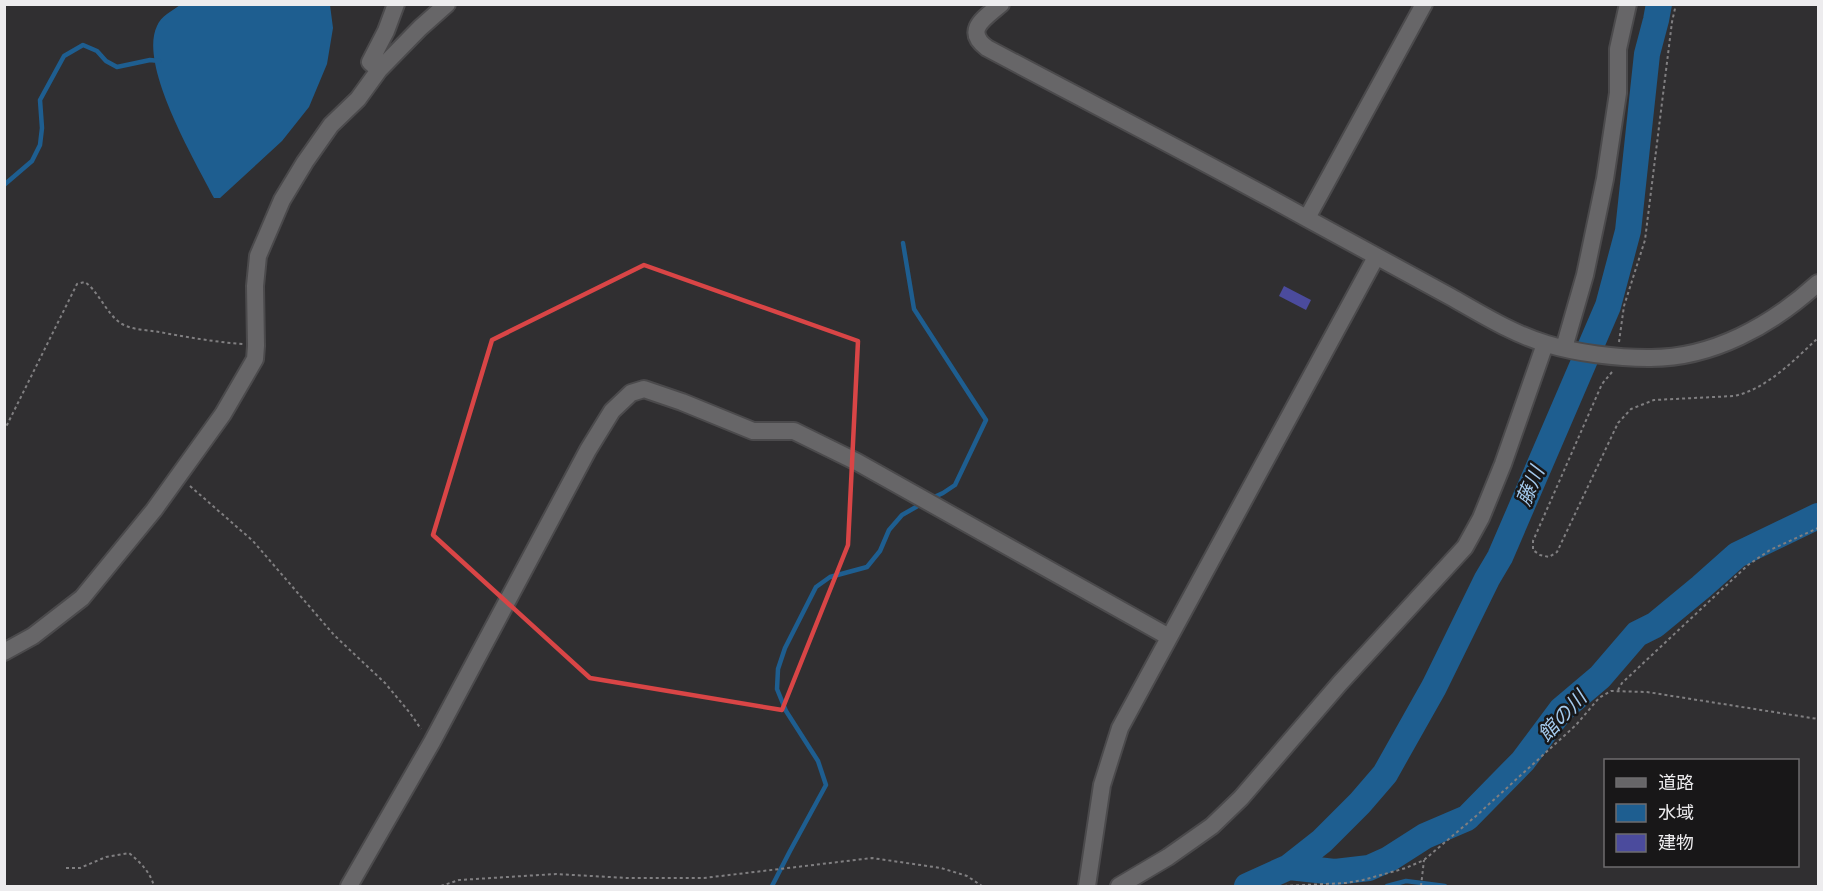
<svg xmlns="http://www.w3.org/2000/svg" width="1823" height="891" viewBox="0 0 1823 891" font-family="Inter,'Noto Sans JP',sans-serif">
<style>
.water{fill:#1e5e90}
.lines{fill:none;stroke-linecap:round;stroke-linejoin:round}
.stream{stroke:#1e5e90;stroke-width:4.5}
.river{stroke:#1e5e90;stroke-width:26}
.building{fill:#4b4b9d}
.minor-casing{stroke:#4b4a4c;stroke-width:20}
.path{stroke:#807f81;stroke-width:2;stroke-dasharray:3 3;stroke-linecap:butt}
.minor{stroke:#676668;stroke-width:16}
.marked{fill:none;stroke:#d94546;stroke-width:4.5;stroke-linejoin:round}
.labels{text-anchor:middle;stroke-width:5;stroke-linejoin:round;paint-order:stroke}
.water-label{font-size:20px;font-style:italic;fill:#a4caed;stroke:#181718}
</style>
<rect width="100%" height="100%" fill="#302f31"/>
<path class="water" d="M180 5H330L333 28 327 64 309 107 282 141 220 198H214C195 161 138 65 157 26 161 16 172 11 180 5Z"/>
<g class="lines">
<path class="stream" d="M4 185 32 161 40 145 42 128 40 100 64 56 83 45 97 51 106 61 117 67 150 60 159 61
M903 243 914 309 986 420 955 485 943 493 930 499
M772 886 790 851 826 785 818 761 786 711 777 689 778 669 785 648 816 587 830 577 867 567 880 551 889 530 902 515 923 503
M1387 886 1406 881 1445 886"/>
<path class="river" d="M1289 867 1335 872 1369 868 1389 859 1425 836 1467 818 1523 761 1561 710 1600 677 1637 634 1655 625 1701 587 1737 555 1818 516
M1247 886 1289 867 1322 841 1360 803 1385 774 1434 687 1487 579 1500 557 1608 306 1628 231 1647 54 1656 20 1659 4"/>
</g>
<path class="building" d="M1284 286 1311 300 1306 310 1279 296Z"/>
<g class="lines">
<defs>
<path id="minor" d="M1001 4C985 18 963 30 987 48 1094 105 1202 160 1308 219 1356 245 1403 271 1451 297 1481 314 1513 334 1547 344 1576 353 1617 358 1648 358 1712 359 1772 325 1818 283
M379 70 370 62 386 31 396 4
M1307 218 1424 4
M1564 348 1585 275 1605 179 1618 93V49L1628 4
M4 652 33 636 82 598 154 510 223 414 255 359 256 346 255 286 258 256 282 200 305 162 331 125 358 99 379 70 420 28 447 4
M349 886 432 742 588 450 612 411 631 393 644 389 682 402 753 431H794L857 462 1169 637
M1087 886 1102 785 1120 728 1376 257
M1119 886 1168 857 1212 826 1241 798 1340 683 1465 547 1481 518 1503 464 1545 344"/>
</defs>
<use href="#minor" class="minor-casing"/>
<path class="path" d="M1619 342 1624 306 1645 240 1672 22 1676 4
M1612 372 1602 384 1533 541V550L1540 555 1549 557 1557 552 1618 423 1631 409 1654 400 1734 396C1767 389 1794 360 1818 338
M4 431 77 284 85 282C100 293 106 314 122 324 133 330 147 330 159 332 187 337 214 342 243 344
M190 486 253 541 334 635 385 683 410 713 421 729
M1618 690 1622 683 1748 565 1770 550 1818 528
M66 868H80L106 857 129 853C141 863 150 872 154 886
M441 886 459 880 556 874 627 878H704L872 858 941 868 967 876 982 886
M1284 886 1346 883 1363 880 1406 868 1424 860 1476 816 1576 725 1599 698 1611 691 1647 692 1818 719
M1421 886 1424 860"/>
<use href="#minor" class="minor"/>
</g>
<path class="marked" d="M644 265 858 341 848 545 782 710 590 678 433 535 492 340Z"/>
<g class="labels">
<g class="water-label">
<text transform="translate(1530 486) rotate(-67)" y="7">藤川</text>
<text transform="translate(1562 716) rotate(-47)" y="7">館の川</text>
</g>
</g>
<rect width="1823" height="891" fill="none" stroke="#edecee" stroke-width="12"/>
<rect x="1604" y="759" width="195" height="108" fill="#181718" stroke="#6d6c6e" stroke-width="1.5"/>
<rect x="1616" y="778" width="30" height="9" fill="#676668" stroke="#6d6c6e" stroke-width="1.5"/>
<text x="1658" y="789" font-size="18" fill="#edecee">道路</text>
<rect x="1616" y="804" width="30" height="18" fill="#1e5e90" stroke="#6d6c6e" stroke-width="1.5"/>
<text x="1658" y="819" font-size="18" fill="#edecee">水域</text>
<rect x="1616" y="834" width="30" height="18" fill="#4b4b9d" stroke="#6d6c6e" stroke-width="1.5"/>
<text x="1658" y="849" font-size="18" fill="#edecee">建物</text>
</svg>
